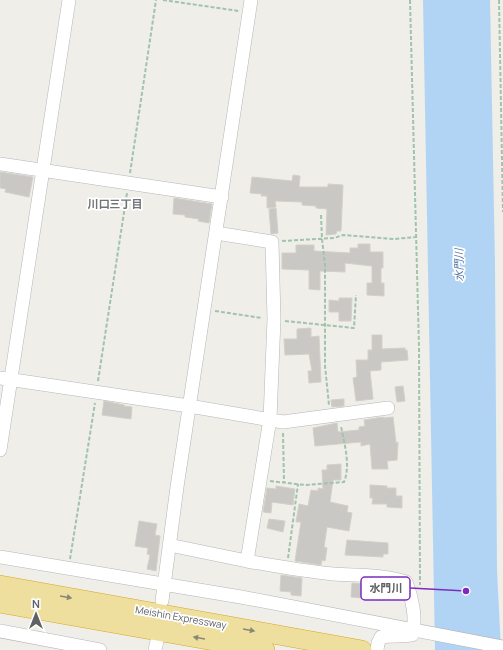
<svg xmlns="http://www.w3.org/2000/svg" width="503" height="650" viewBox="0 0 503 650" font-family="Manrope,'Noto Sans JP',sans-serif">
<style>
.water{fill:#b2d4f4}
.building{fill:#cac8c4;stroke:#d3d0c6}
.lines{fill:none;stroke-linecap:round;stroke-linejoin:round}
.minor-casing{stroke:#b4b6ba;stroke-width:14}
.highway-casing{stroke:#d8a71f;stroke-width:20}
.path{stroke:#a1c3ad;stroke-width:2;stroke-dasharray:4 2;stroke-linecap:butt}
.minor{stroke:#fff;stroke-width:13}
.highway{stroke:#efdf9e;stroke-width:19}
.oneway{fill:#8a8777}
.labels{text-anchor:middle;stroke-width:3.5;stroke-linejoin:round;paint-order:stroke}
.street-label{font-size:10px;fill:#5f6166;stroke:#fff}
.neighbourhood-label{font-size:11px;font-weight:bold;fill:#707377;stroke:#fff}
.water-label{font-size:11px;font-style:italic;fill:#5075a5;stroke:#fff}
.leader{fill:none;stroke:#7b2cbf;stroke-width:1.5}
.callout-dot{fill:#7b2cbf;stroke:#fff;stroke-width:1.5}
.callout{fill:#fff;stroke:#7b2cbf;stroke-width:1.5}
.callout-label{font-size:11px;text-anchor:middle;font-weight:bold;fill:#5f6166}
</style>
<rect width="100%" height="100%" fill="#efeee8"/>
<path class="water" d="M423 0H490L495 265 497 570 501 650H435Z"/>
<path class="building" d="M0 172 33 177 29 197 5 192 6 189 0 188Z
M293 175 300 176 299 187H328V184L343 185 341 231H337L336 234 326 235 327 209 316 208V206L302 205V202L275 201 276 207 267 208V196H261L262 194 250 193 252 177 292 181Z
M174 198 212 204 209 223 198 221 199 219 185 217V215L173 214Z
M276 208 278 233 271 234 269 209Z
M358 244H370V252H383V268H381V283H384V296L367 295V283H372V266L345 263V272L320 271V290L309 289V270L282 269V253H296V245H314V251L350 253V248H358Z
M339 298H352L351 321H339V312H329V300L339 301Z
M311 328V337L319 336 321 382 309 383 308 371H312L309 354 285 355 284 339H297V329Z
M372 335H382V349L405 348V350H407L408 360 381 362V370L370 371 373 399 356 401 353 378 357 377 356 360H368V350H372Z
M403 386 405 401 397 402 395 387Z
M344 399V406L332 407 331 400Z
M104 401 124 405V406L132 407 131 419 102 415Z
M383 417 384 418 393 417 396 443 398 442 397 460 387 461 388 469H372L370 444 361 446V442L315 446 313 428 337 423 338 432 359 430V427L365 426 364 420Z
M341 464V480H333L330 502 348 506 347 512 352 513 349 531 327 527 324 547 327 548 325 561 322 560 321 565 295 561 301 522H296L299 504 308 506 311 490 318 491V488L323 489 322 470H327V465Z
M370 485 387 486V488H396V496H402V508L387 507V504H372L373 498H370Z
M276 486 295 489 293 505 272 502 271 513 263 512 267 488 276 489Z
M269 519 285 521 283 532 267 528Z
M139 521 157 524 155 535 160 536 156 571 147 569 150 555 147 554 148 548 135 546Z
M347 540 388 543V554H383V557L345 555Z
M281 575 302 578 301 596 291 595V592L280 591Z
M352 583 383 585 382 600 351 597Z"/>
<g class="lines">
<defs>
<path id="minor" d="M0 164 222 197
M0 378 189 406 283 422 388 408
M0 450 69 0
M169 545 247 561 270 419 274 319 272 242 216 233
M0 557 241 597 503 647
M247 561C275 566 304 571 333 574 357 576 382 574 406 582 412 597 417 619 412 635 402 637 392 635 381 637L378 643 377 650
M162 601 177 487 251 0
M0 631 100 650
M155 650 157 641"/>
<path id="highway" d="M0 585 362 650
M0 603 265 650"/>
</defs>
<use href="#minor" class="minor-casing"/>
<use href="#highway" class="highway-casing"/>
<path class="path" d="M163 0 239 11
M410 0 419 348 420 585
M499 0 503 212
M130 173 156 0
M321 215 322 239 325 265V366L329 405
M282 241 334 238 343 235 394 239 416 237
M215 311 262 318
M285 321 354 328 356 295
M98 381 127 193
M283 433 284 482
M270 481 305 485 344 482C351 465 344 443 341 426
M288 558 298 484
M70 559 95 403"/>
<use href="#minor" class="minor"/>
<use href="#highway" class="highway"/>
</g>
<defs><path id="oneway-solid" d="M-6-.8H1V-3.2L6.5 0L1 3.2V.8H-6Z"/></defs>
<g class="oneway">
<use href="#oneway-solid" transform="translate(66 597) rotate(10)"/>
<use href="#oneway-solid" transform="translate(249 630) rotate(10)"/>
<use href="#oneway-solid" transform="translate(199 638) rotate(-170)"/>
</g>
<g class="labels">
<g class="street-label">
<text transform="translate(181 617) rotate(10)" y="4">Meishin Expressway</text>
</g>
<g class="neighbourhood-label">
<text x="115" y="208">川口三丁目</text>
</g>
<g class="water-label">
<text transform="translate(459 265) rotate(-91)" y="4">水門川</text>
</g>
</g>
<path class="leader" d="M466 591L410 588"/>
<circle class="callout-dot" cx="466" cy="591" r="4"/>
<rect class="callout" x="361" y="577" width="49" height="23" rx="4"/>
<g class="callout-label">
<text x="386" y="592">水門川</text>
</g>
<g transform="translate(36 614)" stroke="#ffffff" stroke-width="3" paint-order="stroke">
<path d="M0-3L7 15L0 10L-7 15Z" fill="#5f6166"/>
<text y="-6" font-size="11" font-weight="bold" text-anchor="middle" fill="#5f6166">N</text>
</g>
</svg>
